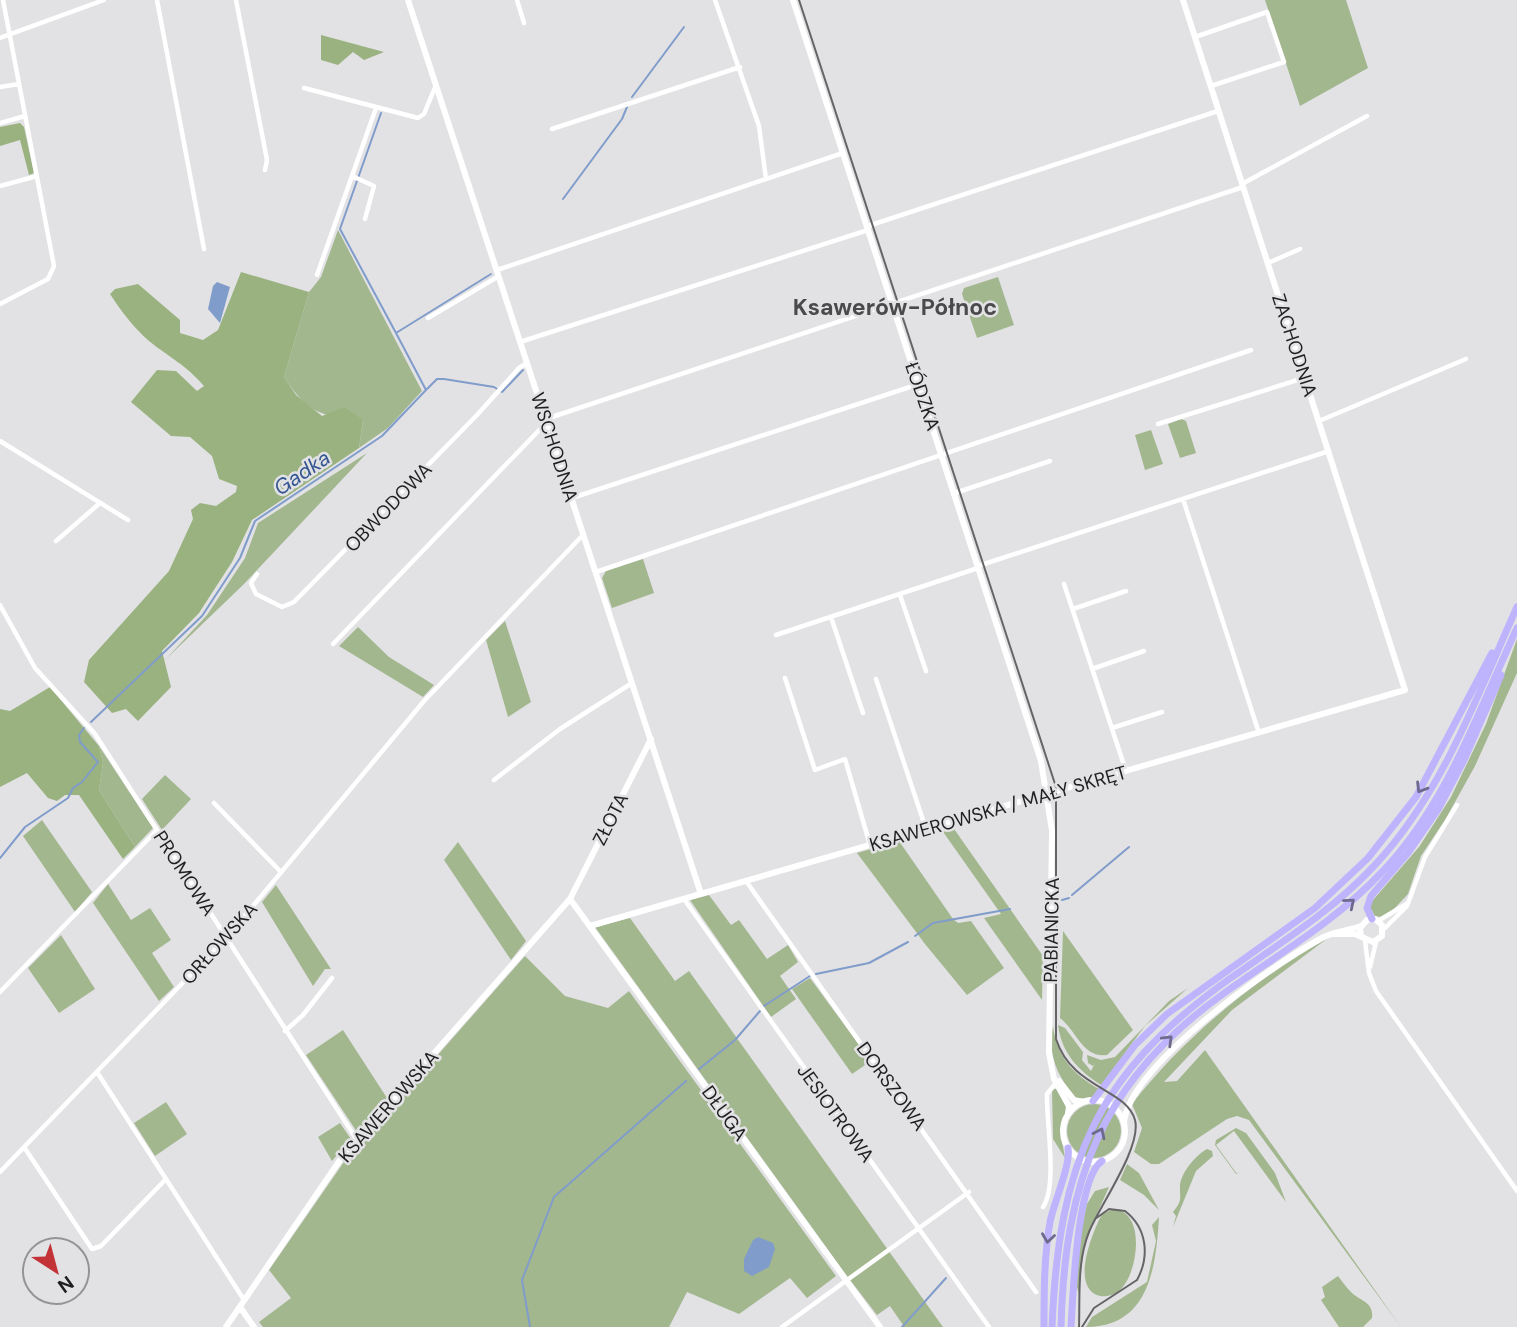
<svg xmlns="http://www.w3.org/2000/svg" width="1517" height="1327" viewBox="0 0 1517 1327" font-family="'DM Sans',sans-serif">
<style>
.green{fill:#a3b78f}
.forest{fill:#99b27f}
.water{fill:#809cca}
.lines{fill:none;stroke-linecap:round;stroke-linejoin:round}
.stream{stroke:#809cca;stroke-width:2}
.street{stroke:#fff;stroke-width:4.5}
.secondary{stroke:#fff;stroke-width:6}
.primary{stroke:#beb3fd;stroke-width:7}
.tram{stroke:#656567;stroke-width:2}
.oneway{stroke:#6e698e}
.labels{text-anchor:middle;stroke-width:5;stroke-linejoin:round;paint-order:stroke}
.street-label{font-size:19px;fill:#1f1f20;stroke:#e2e2e5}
.water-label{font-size:21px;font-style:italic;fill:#345691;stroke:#e2e2e5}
.quarter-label{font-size:23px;font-weight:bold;fill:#4a4a4d;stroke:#e2e2e5}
</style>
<rect width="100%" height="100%" fill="#e2e2e5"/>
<path class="green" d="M1265 0H1346L1368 68 1300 106Z
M338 230 422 391 388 428 359 448 363 420C321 416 308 414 284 377L309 292 321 277Z
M998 277 1014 325 977 338 962 294 964 288Z
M1181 419 1186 421 1196 453 1180 458 1168 424Z
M1151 430 1163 464 1145 470 1135 435Z
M367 453 244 584 166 659 207 615 245 558 258 523Z
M643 559 654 593 612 608 602 578 606 571Z
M505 621 531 702 508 717 486 640Z
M358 627 389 657 434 685 423 697 339 646Z
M1517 639V673L1475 766 1445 820 1421 856 1408 894 1393 910 1381 917 1375 916 1370 907 1373 900 1419 847 1451 797 1486 724Z
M99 746 153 828 135 847 99 790 103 763Z
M165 775 191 799 162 830 142 799Z
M42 820 92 892 75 912 23 836Z
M952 826 1043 956 1042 1000 984 918 1001 914 941 829Z
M899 841 953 919 958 923 971 921 1004 968 967 995 925 944 857 853Z
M458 842 526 941 511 960 444 860Z
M108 884 131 920 150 908 171 940 152 953 174 987 159 1001 93 903Z
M276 885 331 969H325L313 986 262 902Z
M709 895 731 925 739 920 767 959 788 945 798 962 780 976 796 999 771 1017 690 900Z
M630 918 675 981 689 971 943 1327H901L903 1325 890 1306 877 1315 847 1276 595 927Z
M1063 931 1133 1030 1107 1055C1082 1058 1077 1031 1060 1018Z
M61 935 95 989 59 1013 28 968Z
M1328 938 1232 1010 1164 1082 1177 1081 1205 1050 1401 1327 1249 1120 1237 1116 1227 1119 1159 1164H1151L1134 1152 1142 1128 1132 1104C1185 1036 1253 981 1328 938Z
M1242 951 1188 988 1145 1026 1101 1085C1078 1070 1062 1054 1058 1025L1065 1028 1083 1052 1082 1060 1091 1071 1095 1063 1093 1066 1088 1063 1087 1055 1101 1060 1115 1057 1169 1001Z
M525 956 565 996 608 1008 629 991 836 1276 807 1298 790 1278 739 1314 687 1292 669 1327H263L259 1322 291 1298 269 1270 346 1159Z
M810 978 871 1061 852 1074 792 989Z
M1053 1026C1057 1057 1073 1074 1099 1089L1093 1097 1076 1099C1058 1077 1047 1055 1053 1026Z
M343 1030 387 1098 357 1132 306 1055Z
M1052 1089H1057L1067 1109 1060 1129 1065 1158 1053 1139Z
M166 1102 187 1134 155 1156 134 1123Z
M1067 1131a27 27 0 1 1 54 0a27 27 0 1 1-54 0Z
M340 1123 351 1139 332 1161 318 1137Z
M1236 1128 1246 1133 1275 1173 1286 1202 1234 1131 1216 1145 1237 1174 1240 1173 1236 1174 1215 1145 1216 1140Z
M1207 1149 1212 1151 1213 1156 1196 1171 1173 1227 1176 1216 1173 1212C1182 1201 1180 1200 1180 1187 1180 1173 1196 1155 1207 1149Z
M1127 1164 1139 1173 1159 1210 1144 1195 1120 1180Z
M1109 1187 1084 1243 1079 1294 1076 1284 1081 1233 1087 1204 1095 1191Z
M1113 1209C1147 1211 1138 1274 1120 1290 1115 1295 1107 1297 1100 1296 1069 1288 1093 1231 1102 1214Z
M1159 1217C1156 1268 1149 1327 1086 1327L1092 1317 1147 1282 1156 1241 1152 1225Z
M1338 1276C1342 1281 1346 1287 1350 1291 1359 1301 1374 1301 1372 1318L1363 1327H1339L1321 1300 1325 1297 1322 1287Z"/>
<path class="forest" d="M321 35 384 52 364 60 353 52 338 65 321 60Z
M20 123 24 127 34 173 29 175 20 140 0 146V127Z
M241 272 309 292 284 377 296 395 322 416 344 407 363 420 359 448 252 520 232 562 199 613 162 651 171 687 138 721 126 709 112 713 84 682 89 660 169 571 193 519 191 510 200 503 216 506 236 492 237 486 219 479 212 456 190 437 171 436 131 402 157 370 176 371 197 391 204 386C185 364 170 358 149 341 134 328 121 311 110 294L115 289 138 284 180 320V333L203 340 218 330Z
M50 687 99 746 103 763 99 790 135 847 123 859 79 795H65L57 801 48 798 27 773 0 787V709L10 711Z"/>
<path class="water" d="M217 282 230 287 220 323 208 309 213 286Z
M758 1237 773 1243 775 1249 769 1267 752 1276 744 1271V1259L753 1240Z"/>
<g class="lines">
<path class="stream" d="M632 97 684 27
M381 113 340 229 396 333
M563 199 622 119 627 107
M427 389 437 379H444L494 387 502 392 523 370
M91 722 202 616 240 558 255 521 382 436 426 390 396 333 491 274
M0 858 25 827 68 798 73 788 82 782 98 762 80 742 79 735 84 728
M1072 895 1129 847
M1044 900H1046
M1062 900 1069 898
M915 936 933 923 1010 909
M816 974 869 963 908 942
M764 1006 810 976
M699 1069 735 1040 760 1011
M530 1327 522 1280 554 1197 686 1081
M902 1327 946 1278"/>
<path class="street" d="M157 0 204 249
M236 0 267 160 265 170
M517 0 524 23
M715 0 759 126 766 179
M1195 37 1267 12 1284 62 1211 86
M0 38 104 0
M0 87 19 84
M304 88 418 118 424 114 436 85
M0 123 25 116
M552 129 740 67
M352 176 374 186 365 219
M1242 184 1367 116
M0 186 37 176
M868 226 1218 111
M1268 263 1300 249
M497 270 843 153
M317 275 376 108
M0 304 48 279 54 266 3 0
M428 318 499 276
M520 342 868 230
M546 419 1243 187
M1319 421 1466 359
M1158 424 1304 378
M0 441 128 520
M955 493 1050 461
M572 498 919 384
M1183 499 1259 733
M56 541 100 503
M978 566 1329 451
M596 572 1251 350
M257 574 251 583 256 594 282 607 294 602 477 415 519 368 527 363
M1064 584 1126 771
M900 595 926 671
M0 605 35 668 95 734 357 1140
M1073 609 1126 591
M831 617 863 713
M776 635 978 568
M333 644 546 423
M1092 669 1144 651
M785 678 815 770 845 759 870 845
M876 679 926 829
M1112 728 1162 712
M494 780 560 729 632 683
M214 803 281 872
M746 881 1036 1292
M684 899 989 1327
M1378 921 1408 903
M1384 929 1407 906 1425 857 1457 805
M1365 941 1369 973 1376 991 1517 1191
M1370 967 1376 942
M0 992 157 830
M285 1031 303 1015 332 978
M97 1072 244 1300
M24 1147 92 1249 101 1246 166 1179
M0 1172 227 937 424 701 583 535
M1043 1207C1058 1185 1046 1121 1047 1094L1056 1083
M782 1327 969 1192"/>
<path class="secondary" d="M408 0 701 894
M793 0 1041 761 1052 831 1049 1053 1054 1079 1069 1106 1068 1114
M570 899 880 1327
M590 926 1405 690 1183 0
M1333 934H1355L1373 942 1382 936V925L1375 919 1367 920 1360 928 1361 937
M1059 1081 1074 1100 1083 1102
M1063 1131a31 31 0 1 1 62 0a31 31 0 1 1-62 0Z
M1124 1124C1126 1068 1272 965 1320 939 1333 931 1348 931 1361 926
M240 1307 254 1327
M226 1327 340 1160 570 899 651 739"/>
<path class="primary" d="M1372 919 1367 908 1371 896 1408 853 1439 808 1464 760 1501 675
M1093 1101 1135 1045 1167 1014 1315 908 1368 858 1416 797 1492 653
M1044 1327C1044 1292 1044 1257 1050 1222 1054 1202 1071 1165 1068 1148
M1052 1327C1059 1162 1095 1074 1232 977 1282 942 1333 910 1374 866 1442 794 1477 696 1517 607
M1061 1327C1065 1181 1100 1082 1223 994 1277 955 1336 921 1382 872 1447 804 1478 712 1517 628
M1071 1327C1073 1296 1077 1177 1102 1161"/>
<path class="tram" d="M799 0 1056 787V1039C1072 1089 1126 1088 1135 1120 1142 1147 1100 1205 1089 1232 1077 1261 1080 1296 1079 1327
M1082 1327 1094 1308 1137 1280C1150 1256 1147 1228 1125 1211L1109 1209 1095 1219"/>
</g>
<defs><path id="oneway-chevron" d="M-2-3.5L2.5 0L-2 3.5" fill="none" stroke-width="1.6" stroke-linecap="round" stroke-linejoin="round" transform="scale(1.75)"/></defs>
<g class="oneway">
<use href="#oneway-chevron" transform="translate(1421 788) rotate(121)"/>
<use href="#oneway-chevron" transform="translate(1350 903) rotate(-40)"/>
<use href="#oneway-chevron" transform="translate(1168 1040) rotate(-44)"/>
<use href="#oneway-chevron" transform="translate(1100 1133) rotate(-64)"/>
<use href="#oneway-chevron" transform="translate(1048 1238) rotate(98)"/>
</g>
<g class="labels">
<g class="street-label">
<text transform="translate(1295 345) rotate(72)" y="7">ZACHODNIA</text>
<text transform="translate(923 396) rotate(71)" y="7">ŁÓDZKA</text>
<text transform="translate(555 447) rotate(72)" y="7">WSCHODNIA</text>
<text transform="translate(388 507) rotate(-46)" y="7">OBWODOWA</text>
<text transform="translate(998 808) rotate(-16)" y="7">KSAWEROWSKA / MAŁY SKRĘT</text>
<text transform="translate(610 819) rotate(-63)" y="7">ZŁOTA</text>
<text transform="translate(185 873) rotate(57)" y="7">PROMOWA</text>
<text transform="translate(1051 930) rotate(-89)" y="7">PABIANICKA</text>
<text transform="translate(219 943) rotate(-48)" y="7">ORŁOWSKA</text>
<text transform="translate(892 1086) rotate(54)" y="7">DORSZOWA</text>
<text transform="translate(388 1106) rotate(-49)" y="7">KSAWEROWSKA</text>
<text transform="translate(725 1113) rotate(54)" y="7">DŁUGA</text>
<text transform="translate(836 1113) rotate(54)" y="7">JESIOTROWA</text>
</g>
<g class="water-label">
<text transform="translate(302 473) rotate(-34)" y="7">Gadka</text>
</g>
<g class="quarter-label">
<text x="895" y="315">Ksawerów-Północ</text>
</g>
</g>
<g transform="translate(56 1271) rotate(144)"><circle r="33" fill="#e2e2e5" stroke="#949496" stroke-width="2"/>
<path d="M0-5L12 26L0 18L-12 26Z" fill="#c23236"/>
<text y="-10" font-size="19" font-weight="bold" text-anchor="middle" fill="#1f1f20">N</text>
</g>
</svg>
